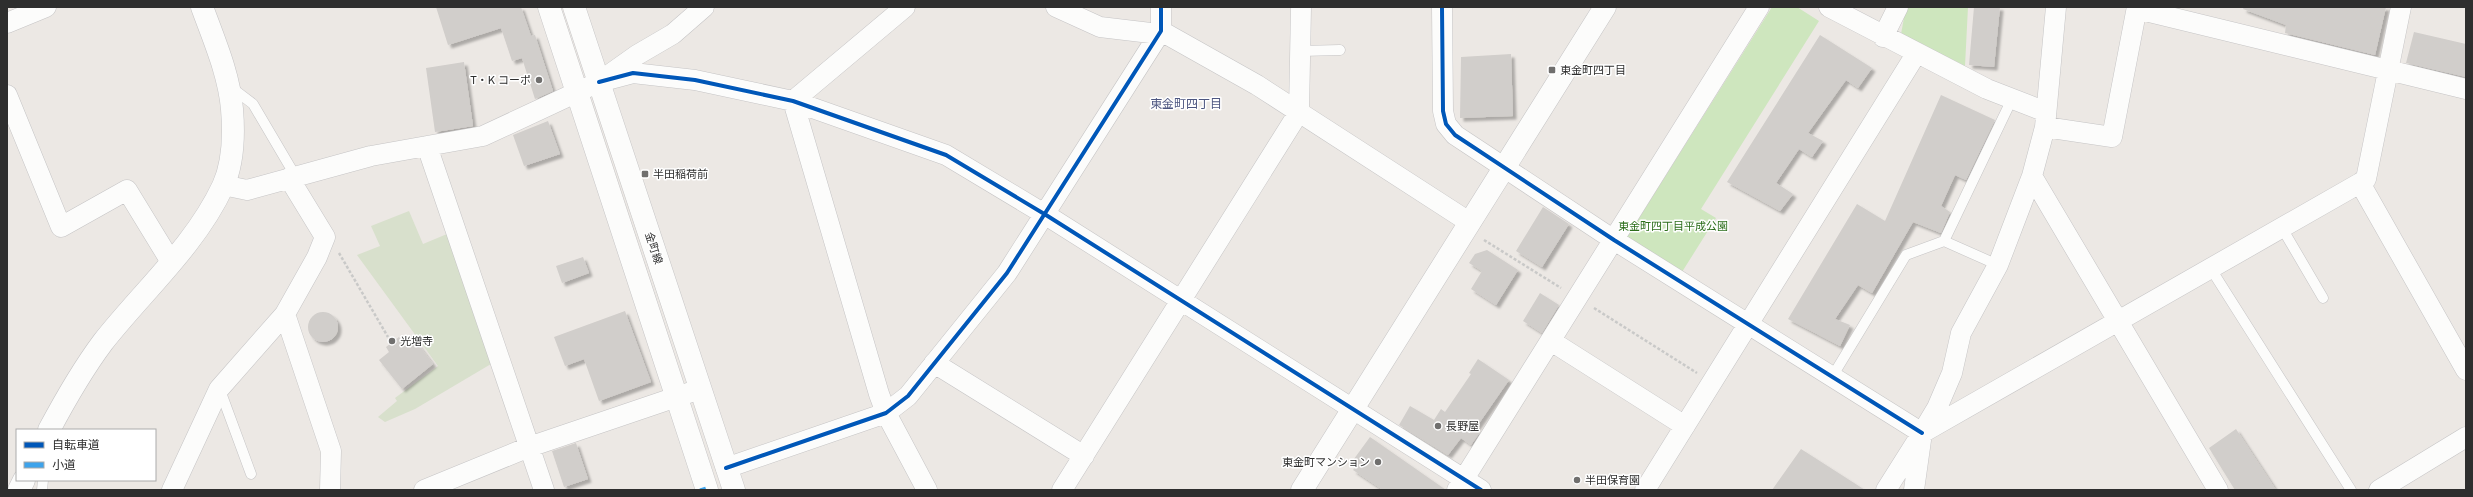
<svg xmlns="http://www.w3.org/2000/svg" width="2473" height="497" viewBox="0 0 2473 497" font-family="'Public Sans','Noto Sans JP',sans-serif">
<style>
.green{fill:#cee6be}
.cemetery{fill:#d8e0cc}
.building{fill:#d1cecb;filter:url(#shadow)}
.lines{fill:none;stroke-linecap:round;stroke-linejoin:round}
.lane-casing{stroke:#c5c4c5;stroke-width:11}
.street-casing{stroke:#c5c4c5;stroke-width:21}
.secondary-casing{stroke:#c5c4c5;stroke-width:23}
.path{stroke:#c9c9c8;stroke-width:2.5;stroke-dasharray:3 2;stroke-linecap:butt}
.lane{stroke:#fcfcfb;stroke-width:10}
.street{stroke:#fcfcfb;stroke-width:20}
.secondary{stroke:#fcfcfb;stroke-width:22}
.quiet{stroke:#3ea3eb;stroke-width:3;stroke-dasharray:6 3;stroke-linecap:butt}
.cycleway-casing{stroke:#fff;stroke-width:6}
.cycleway{stroke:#0057b8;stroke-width:4}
.poi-dot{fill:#706f6e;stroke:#fff;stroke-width:1.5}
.labels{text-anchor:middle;stroke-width:3;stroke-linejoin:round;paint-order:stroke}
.poi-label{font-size:11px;fill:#2e2e2e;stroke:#fff;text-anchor:start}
.park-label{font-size:11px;fill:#2c6e1b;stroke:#fff}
.street-label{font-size:11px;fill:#2e2e2e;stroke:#fff}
.neighbourhood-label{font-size:12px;fill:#4d5680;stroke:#fff}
</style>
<defs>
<filter id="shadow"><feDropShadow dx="3.5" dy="3.5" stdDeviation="1" flood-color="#0004"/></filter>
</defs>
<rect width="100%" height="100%" fill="#ece8e4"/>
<path class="green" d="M1772 7H1797L1819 21 1701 209 1716 218 1682 272 1627 237Z
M1906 7H1968L1965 66 1901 34Z"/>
<path class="cemetery" d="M409 211 423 244 447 234 491 364 415 409 385 422 378 417 397 401 395 398 438 366 357 255 380 246 371 226Z"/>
<path class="building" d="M436 7H521L531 36 535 35 553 91 535 99 522 58 512 61 501 28 448 45Z
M1974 7H2000L1994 67 1969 65Z
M2244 7H2386L2375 55 2285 33 2286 25 2243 9Z
M2414 32 2466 44V77L2406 63Z
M1820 35 1872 68 1858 88 1846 80 1808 133 1823 141 1812 157 1799 149 1776 183 1793 194 1780 211 1727 182Z
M1511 54 1513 116 1460 118 1461 57Z
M464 62 473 126 435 132 426 68Z
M1941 95 1995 120 1966 180 1955 175 1941 206 1950 212 1941 233 1913 222 1872 293 1858 285 1835 319 1850 325 1840 346 1788 319 1857 204 1885 221Z
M548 121 560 154 524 166 513 135Z
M1543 207 1569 224 1542 267 1516 251Z
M1487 250 1518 270 1496 305 1471 289 1482 271 1469 263 1475 254Z
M583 257 589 273 562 283 556 266Z
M1540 293 1559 305 1542 333 1523 321Z
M625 311 651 382 599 401 584 359 565 366 554 337Z
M308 327a15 15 0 1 1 30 0a15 15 0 1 1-30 0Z
M411 335 433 364 402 389 379 360 389 352 386 347 399 337 402 342Z
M1478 359 1509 380 1475 429 1480 432 1471 445 1461 438 1448 455 1399 425 1410 406 1434 420 1441 409 1445 412 1471 374 1469 373Z
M2236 429 2276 490H2235L2209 448Z
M1370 437 1446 490H1383L1353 470 1356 466 1351 463Z
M576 443 588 479 564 487 552 451Z
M1801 449 1865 490H1772Z"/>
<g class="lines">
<defs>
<path id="lane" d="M1301 51 1340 50
M232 88 253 104 296 177
M2282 228 2323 298
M1944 241 1998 265
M2211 269 2351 490
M1832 377 1906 255 1944 241 2012 99
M220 390 251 474
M42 490 43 480"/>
<path id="street" d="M905 7 793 101 879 394 886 413 927 490
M1056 7 1100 27 1159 34
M1442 7 1443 111 1446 124 1455 135 1614 240 1922 433
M1829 7 1987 89 2046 112
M2401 7 2366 179 2360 183 2466 370
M2137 9 2466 89
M7 23 46 7
M1161 31 1257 85 1469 222
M1883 37 1898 7
M599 82 633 73 695 80 793 101 946 155 1046 215 1481 490
M7 95 61 227 127 190 171 262
M2045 127 2112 137 2137 7
M427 146 544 490
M2032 176 2218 490
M223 185 247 190 371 156 483 136 599 82 637 55 673 34 704 7
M285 314 331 451 330 490
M1551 341 1685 426
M934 363 1084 456
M726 468 886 413 908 396 1007 273 1161 31V7
M172 490 219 389 285 314 317 257 325 237 289 178
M424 490 529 447 700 389
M1062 490 1299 112 1301 7
M1457 490 1759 7
M1645 490 1916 54
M1886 490 1922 433 2360 183
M1914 490 1922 433 1937 408 1952 373 1961 333 1998 265 2032 176 2045 127 2056 7
M2379 490 2466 437"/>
<path id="secondary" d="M549 7 707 490
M574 7 734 490
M49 430C65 400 82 370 103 342 143 291 195 246 223 186 233 164 234 133 232 109 229 74 214 40 202 7
M19 490 24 480
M1302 490 1605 7"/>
</defs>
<use href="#lane" class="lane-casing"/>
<use href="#street" class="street-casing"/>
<use href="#secondary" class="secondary-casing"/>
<path class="path" d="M1484 240 1561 288
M339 253 388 337
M1594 308 1697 373"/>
<use href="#lane" class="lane"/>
<use href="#street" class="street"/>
<use href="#secondary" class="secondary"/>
<path class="quiet" d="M700 490 706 488"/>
<defs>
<path id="cycleway" d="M1442 7 1443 111 1446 124 1455 135 1614 240 1922 433
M599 82 633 73 695 80 793 101 946 155 1046 215 1481 490
M726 468 886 413 908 396 1007 273 1161 31V7"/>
</defs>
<use href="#cycleway" class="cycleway-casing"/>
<use href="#cycleway" class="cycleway"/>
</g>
<g class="poi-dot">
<rect x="1548" y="66" width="8" height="8" rx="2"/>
<circle cx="539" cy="80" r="4"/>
<rect x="641" y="170" width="8" height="8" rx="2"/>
<circle cx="392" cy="341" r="4"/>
<circle cx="1438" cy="426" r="4"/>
<circle cx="1378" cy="462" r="4"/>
<circle cx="1577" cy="480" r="4"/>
</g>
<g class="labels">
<g class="poi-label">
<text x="1560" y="74">東金町四丁目</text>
<text x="531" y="84" text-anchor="end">T・K コーポ</text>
<text x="653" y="178">半田稲荷前</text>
<text x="400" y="345">光増寺</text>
<text x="1446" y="430">長野屋</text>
<text x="1370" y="466" text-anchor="end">東金町マンション</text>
<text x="1585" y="484">半田保育園</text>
</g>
<g class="park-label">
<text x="1673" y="230">東金町四丁目平成公園</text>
</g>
<g class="street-label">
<text transform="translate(654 248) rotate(72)" y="4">金町線</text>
</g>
<g class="neighbourhood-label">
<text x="1186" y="108">東金町四丁目</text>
</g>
</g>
<rect width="2473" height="497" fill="none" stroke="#2e2e2e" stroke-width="16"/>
<rect x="16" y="429" width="140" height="52" fill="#ffffff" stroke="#ababab"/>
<rect x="24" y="442" width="20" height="6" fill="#0057b8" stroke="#ababab"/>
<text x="52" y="449" font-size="12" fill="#2e2e2e">自転車道</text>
<rect x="24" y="462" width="20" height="6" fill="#3ea3eb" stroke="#ababab"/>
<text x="52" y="469" font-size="12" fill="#2e2e2e">小道</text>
</svg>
